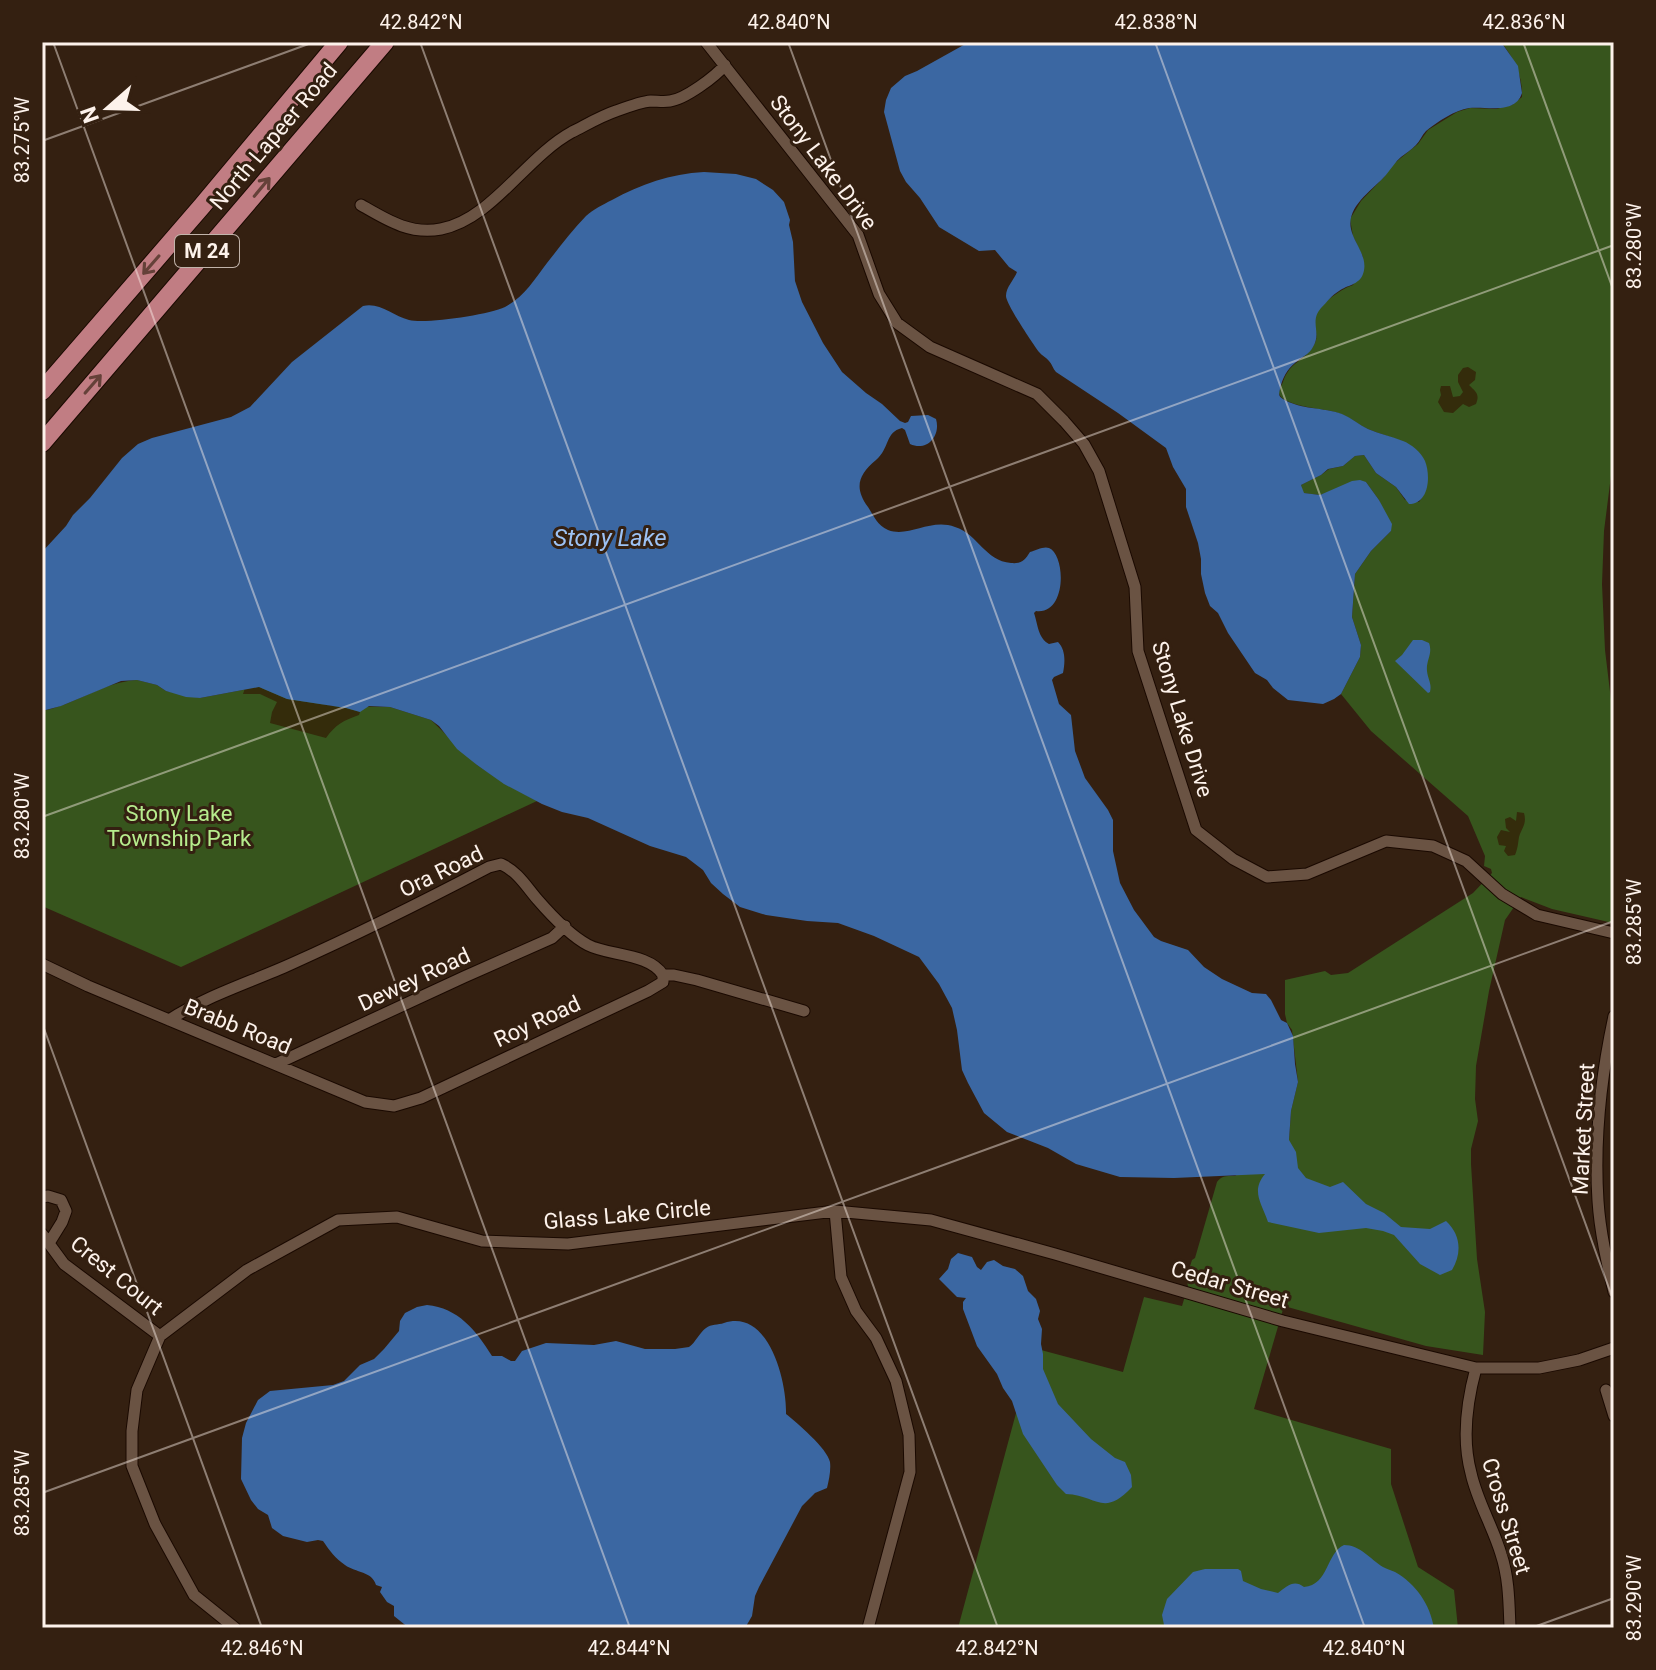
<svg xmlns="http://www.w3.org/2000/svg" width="1656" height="1670" viewBox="0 0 1656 1670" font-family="Roboto,sans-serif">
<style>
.green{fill:#37551d}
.sand{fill:#342c0b}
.water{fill:#3b67a2}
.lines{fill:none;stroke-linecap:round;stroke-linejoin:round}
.street-casing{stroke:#1a0900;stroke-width:13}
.primary-casing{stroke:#1a0900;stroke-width:20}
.street{stroke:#6a5343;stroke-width:11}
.primary{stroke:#c17d83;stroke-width:18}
.oneway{stroke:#654139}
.ticks{fill:none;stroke:#fdf2eb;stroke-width:2;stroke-opacity:0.45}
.labels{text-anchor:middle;stroke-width:6;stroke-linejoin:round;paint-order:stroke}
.shield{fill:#342011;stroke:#c1b3aa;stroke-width:2}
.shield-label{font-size:20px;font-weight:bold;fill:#fdf2eb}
.street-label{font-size:22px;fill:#fdf2eb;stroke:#342011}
.park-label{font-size:22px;fill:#b6ec8d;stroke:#342011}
.water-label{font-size:24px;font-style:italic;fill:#9dc2f4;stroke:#342011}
.neatline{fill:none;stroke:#fdf2eb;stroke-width:3}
.ticks-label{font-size:20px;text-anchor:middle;fill:#fdf2eb}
</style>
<rect width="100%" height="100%" fill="#342011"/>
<path class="green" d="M1501 42H1614V452L1604 531 1602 584 1605 650 1614 725V919L1613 923 1552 909 1521 897 1505 920 1489 991 1476 1066 1475 1099 1478 1121 1471 1149V1164L1477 1259 1485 1312 1483 1355 1426 1346 1284 1306 1254 1409 1391 1449V1484L1418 1567 1454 1590 1458 1628H958L1022 1391 1041 1350 1123 1372 1144 1297 1182 1306 1188 1286 1186 1279 1192 1260 1195 1258 1217 1182C1222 1175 1227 1176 1235 1176L1289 1140 1291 1111 1298 1082 1292 1030 1287 1023 1285 1014V980L1325 971 1331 975 1348 973 1473 893 1492 873 1491 869 1484 866 1485 856 1468 816 1371 731 1341 694 1360 657 1361 645 1352 617 1355 574 1371 551 1391 531 1379 500 1366 482 1320 495 1303 493 1301 485 1321 475 1329 469 1343 466 1355 456 1364 455 1376 473 1396 487 1405 500 1419 502C1426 493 1427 486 1427 474 1426 442 1391 439 1368 429 1357 424 1348 415 1335 412 1325 409 1281 406 1279 393 1279 391 1282 384 1283 382 1290 361 1305 361 1314 345 1319 336 1315 331 1314 321 1314 307 1341 289 1353 285L1363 257 1353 236 1350 219 1361 201 1385 176 1391 166 1418 144 1428 130 1457 112 1470 108 1496 109 1512 105 1522 97C1523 76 1514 58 1501 42Z
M137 680 157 685 166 691 200 698 259 687 330 706 390 707 431 720 477 765 504 783 537 801 181 967 42 906V711C75 705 103 682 137 680Z"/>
<path class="sand" d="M1468 367 1476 372 1475 380 1469 385C1476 392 1480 394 1476 404L1469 407 1463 404 1453 413 1444 412 1438 402 1441 395 1440 390 1441 386H1450L1453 397 1460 396 1463 392 1458 382V375L1463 368Z
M259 687 287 699 346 708 360 712 359 715C344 720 335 725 326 738L270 723 272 712 277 702 260 694H243L245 688Z
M1517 812 1524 813C1527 824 1522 827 1519 837 1518 843 1518 848 1515 855L1508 856 1504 851 1506 846 1499 845 1497 837 1501 830 1510 832 1506 828 1505 819 1510 817 1516 821Z"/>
<path class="water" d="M969 42H1501L1518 66 1522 93C1515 115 1487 106 1469 108 1455 110 1437 122 1426 131 1422 135 1420 141 1416 145 1411 150 1406 153 1401 157 1395 162 1391 169 1386 175 1373 190 1346 206 1351 229 1354 244 1369 257 1363 274 1359 285 1347 285 1339 291 1332 295 1327 302 1321 308 1309 322 1322 332 1313 347 1309 355 1301 357 1295 363 1287 369 1282 379 1280 389 1279 394 1278 396 1283 399 1301 410 1323 407 1342 414 1352 418 1359 425 1368 429 1379 434 1391 436 1403 441 1411 444 1421 452 1425 461 1431 476 1429 504 1409 504L1396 487 1376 473 1364 455 1355 456 1343 466 1328 469 1321 475 1301 485 1304 493 1320 495 1352 481 1360 480 1366 482 1379 500 1392 524 1391 531 1371 551 1355 574 1352 617 1361 645 1360 657 1341 694 1334 699 1323 704 1288 700 1273 688 1267 680 1255 673 1228 633 1218 613 1210 606 1205 593 1201 574V559L1198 543 1186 507V489L1173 467 1166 448 1118 413 1056 372C1053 369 1052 364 1049 361 1046 357 1042 356 1039 352 1033 344 1006 304 1006 296 1006 287 1014 280 1017 272L1009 267 995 250 979 251 939 227 920 198 906 182 900 171 884 112 886 100 891 88 905 76 917 71Z
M704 172 736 174 756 179 773 190 784 202 790 220 789 225 793 242 795 281 802 302 823 343 842 372 866 393 882 404 900 421 905 423 908 422 911 416 928 415 936 419C941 436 927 452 910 444L905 430 902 428C885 432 890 448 876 460 858 475 854 488 868 507 874 516 877 525 888 530 909 538 930 518 955 527 978 534 985 561 1011 563 1022 564 1025 560 1030 552 1036 550 1044 546 1049 548 1066 555 1067 615 1036 611L1034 613C1038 625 1038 638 1049 644L1058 642C1066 650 1065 663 1063 673L1054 677 1052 680 1059 704 1071 715 1075 751 1085 778 1108 810 1113 820V851L1120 883 1134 910 1154 937 1161 941 1188 950 1204 967 1222 979 1252 993 1266 994 1271 1000 1281 1020 1287 1023 1293 1036 1295 1064 1298 1082 1291 1111 1289 1140 1296 1152 1298 1168 1306 1178 1330 1187 1343 1182 1366 1204 1384 1213 1401 1227 1430 1229 1446 1221C1461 1235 1462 1253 1452 1270L1440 1275 1420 1264 1394 1235 1383 1231 1366 1228 1319 1233 1268 1222C1261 1202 1251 1191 1265 1174L1174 1178 1120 1177 1076 1164 1048 1148 1007 1132 984 1113 968 1083 962 1070 957 1030 952 1008 939 984 919 957 874 936 838 923 807 921 766 915 740 907 723 894 711 883 703 870 686 857 650 846 588 818 562 812 542 804 504 784 477 765 457 749 439 726 431 720 390 707 369 706 360 712 346 708 287 699 259 687 200 698 186 697 166 691 157 685 137 680 121 681 61 706 42 711V552L66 526 73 515 90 498 122 458 138 444 152 438 231 417 250 407 292 362 363 306C380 302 393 316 409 320 426 324 488 315 505 307 524 297 534 280 547 263 559 248 572 230 586 216 594 209 602 205 612 200 641 184 670 174 704 172Z
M1413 640H1422L1429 643C1433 654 1426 660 1427 671 1428 680 1432 683 1430 692L1428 693 1395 661 1402 655Z
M958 1253 972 1257 977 1267 981 1270 987 1262 994 1260 1003 1266 1015 1269 1023 1276 1028 1291 1036 1299 1040 1311 1038 1319 1042 1329 1041 1344 1043 1354V1369L1058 1404 1091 1439 1115 1458 1125 1462 1131 1475 1132 1487C1103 1518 1097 1495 1066 1494L1057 1485 1023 1434 1012 1401 1003 1388 997 1374 977 1346 963 1309V1302L966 1298 957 1297 939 1279 948 1269 951 1259Z
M427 1305C458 1308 476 1330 492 1356H502L511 1361H515L522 1351 546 1343 594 1345 616 1341 645 1349H675L689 1347C696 1342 699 1333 706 1328 711 1324 718 1325 724 1323 769 1308 787 1382 786 1414 797 1423 827 1448 830 1462 831 1470 829 1480 827 1488L815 1493 802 1506 759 1587 755 1596 752 1616 745 1628H409L394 1616V1606L387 1602 380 1592 382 1587 376 1585C372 1571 356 1573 345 1565 336 1559 329 1550 323 1541L318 1540 307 1542 283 1536 272 1528 268 1515 258 1509 251 1500 241 1479 242 1438 246 1423 258 1400 270 1391 333 1385 344 1381 360 1365 374 1359 384 1349 399 1331 400 1321 405 1313 417 1307Z
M1344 1545C1360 1545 1370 1559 1383 1567 1386 1569 1391 1570 1395 1572 1416 1584 1430 1604 1434 1628H1170L1164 1625 1162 1615 1167 1599 1193 1572 1205 1569H1238L1241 1571 1243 1581 1261 1589 1278 1593C1287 1586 1294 1579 1304 1587 1329 1585 1326 1553 1344 1545Z"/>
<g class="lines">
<defs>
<path id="street" d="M706 42 858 235 879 294 897 323 930 347 1037 394 1064 421 1084 444 1099 471 1135 587 1138 651 1196 830 1233 859 1267 877 1307 874 1386 841 1433 846 1466 861 1502 894 1537 915 1614 933
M361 205C387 220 410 235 441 229 492 219 526 157 572 132 586 125 601 116 616 111 627 107 640 102 651 101 657 101 664 102 670 101 685 99 715 77 725 65
M42 964 88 986 365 1102 394 1106 421 1098 648 991 663 982V975
M1614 1016C1601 1076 1594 1139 1598 1201 1600 1232 1607 1262 1614 1292
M169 1020C206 996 251 982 291 964 358 934 424 901 489 867L501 864C517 871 526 886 537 899 550 914 571 936 588 945 609 956 649 953 663 975H674L697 980 804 1011
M276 1064 464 977 552 938 565 926
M42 1197 48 1196 61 1200 66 1211 62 1222 49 1243
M835 1211 931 1220 1055 1254 1283 1321 1476 1368H1539L1579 1360 1614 1348
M42 1234 64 1264 160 1336
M1476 1368C1467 1401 1462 1440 1471 1473 1477 1501 1493 1527 1501 1554 1509 1578 1509 1603 1510 1628
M1606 1390 1614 1416
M235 1628 194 1595 155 1524 132 1466V1431L137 1390 160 1336 247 1270 338 1220 397 1217 482 1241 568 1244 835 1211 841 1277 856 1311 876 1338 896 1381 909 1435 910 1472 868 1628"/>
<path id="primary" d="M42 391 202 206 339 42
M42 443 385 42"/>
</defs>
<use href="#street" class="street-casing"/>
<use href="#primary" class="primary-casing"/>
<use href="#street" class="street"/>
<use href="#primary" class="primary"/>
</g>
<defs><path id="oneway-shaft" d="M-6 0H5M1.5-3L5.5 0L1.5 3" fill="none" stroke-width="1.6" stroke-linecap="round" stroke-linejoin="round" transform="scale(2)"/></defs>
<g class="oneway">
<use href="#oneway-shaft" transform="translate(262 187) rotate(-50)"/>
<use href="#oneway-shaft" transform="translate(151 265) rotate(131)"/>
<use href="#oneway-shaft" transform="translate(93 384) rotate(-49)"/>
</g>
<path class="ticks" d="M53 42 630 1628M420 42 998 1628M788 42 1365 1628M1155 42 1614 1302M1523 42 1614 292M42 141 314 42M42 817 1614 245M42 1023 262 1628M42 1493 1614 921M1531 1628 1614 1598"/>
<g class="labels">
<rect class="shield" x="175" y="235" width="64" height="32" rx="6"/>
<g class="shield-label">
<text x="207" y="258">M 24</text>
</g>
<g class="street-label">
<text transform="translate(273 136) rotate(-50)" y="8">North Lapeer Road</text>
<text transform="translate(824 162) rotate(53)" y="8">Stony Lake Drive</text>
<text transform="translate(1183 719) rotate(73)" y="8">Stony Lake Drive</text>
<text transform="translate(441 871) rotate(-26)" y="8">Ora Road</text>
<text transform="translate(414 979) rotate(-25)" y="8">Dewey Road</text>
<text transform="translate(537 1021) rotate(-25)" y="8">Roy Road</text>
<text transform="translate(238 1026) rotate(22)" y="8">Brabb Road</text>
<text transform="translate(1583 1129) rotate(-87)" y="8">Market Street</text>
<text transform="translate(627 1214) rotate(-5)" y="8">Glass Lake Circle</text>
<text transform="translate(117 1275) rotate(39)" y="8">Crest Court</text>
<text transform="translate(1230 1284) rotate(16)" y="8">Cedar Street</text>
<text transform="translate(1507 1516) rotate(73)" y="8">Cross Street</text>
</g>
<g class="park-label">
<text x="179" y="821">Stony Lake<tspan x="179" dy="25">Township Park</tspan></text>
</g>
<g class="water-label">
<text x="610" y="546">Stony Lake</text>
</g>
</g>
<rect width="1656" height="1670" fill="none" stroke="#342011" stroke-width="88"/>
<g transform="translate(108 108) rotate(250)" stroke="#342011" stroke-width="6" paint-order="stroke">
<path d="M0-6L14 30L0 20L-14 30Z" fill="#fdf2eb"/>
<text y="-12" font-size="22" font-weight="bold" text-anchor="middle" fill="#fdf2eb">N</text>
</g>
<rect x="44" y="44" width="1568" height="1582" class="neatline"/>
<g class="ticks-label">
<text x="421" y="29">42.842°N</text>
<text x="789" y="29">42.840°N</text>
<text x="1156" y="29">42.838°N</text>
<text x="1524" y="29">42.836°N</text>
<text transform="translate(22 140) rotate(-90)" y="7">83.275°W</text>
<text transform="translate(1634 246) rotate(-90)" y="7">83.280°W</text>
<text transform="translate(22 816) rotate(-90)" y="7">83.280°W</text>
<text transform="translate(1634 922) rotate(-90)" y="7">83.285°W</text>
<text transform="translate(22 1493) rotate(-90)" y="7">83.285°W</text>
<text transform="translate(1634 1598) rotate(-90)" y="7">83.290°W</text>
<text x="262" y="1655">42.846°N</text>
<text x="629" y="1655">42.844°N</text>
<text x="997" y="1655">42.842°N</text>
<text x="1364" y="1655">42.840°N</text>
</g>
</svg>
